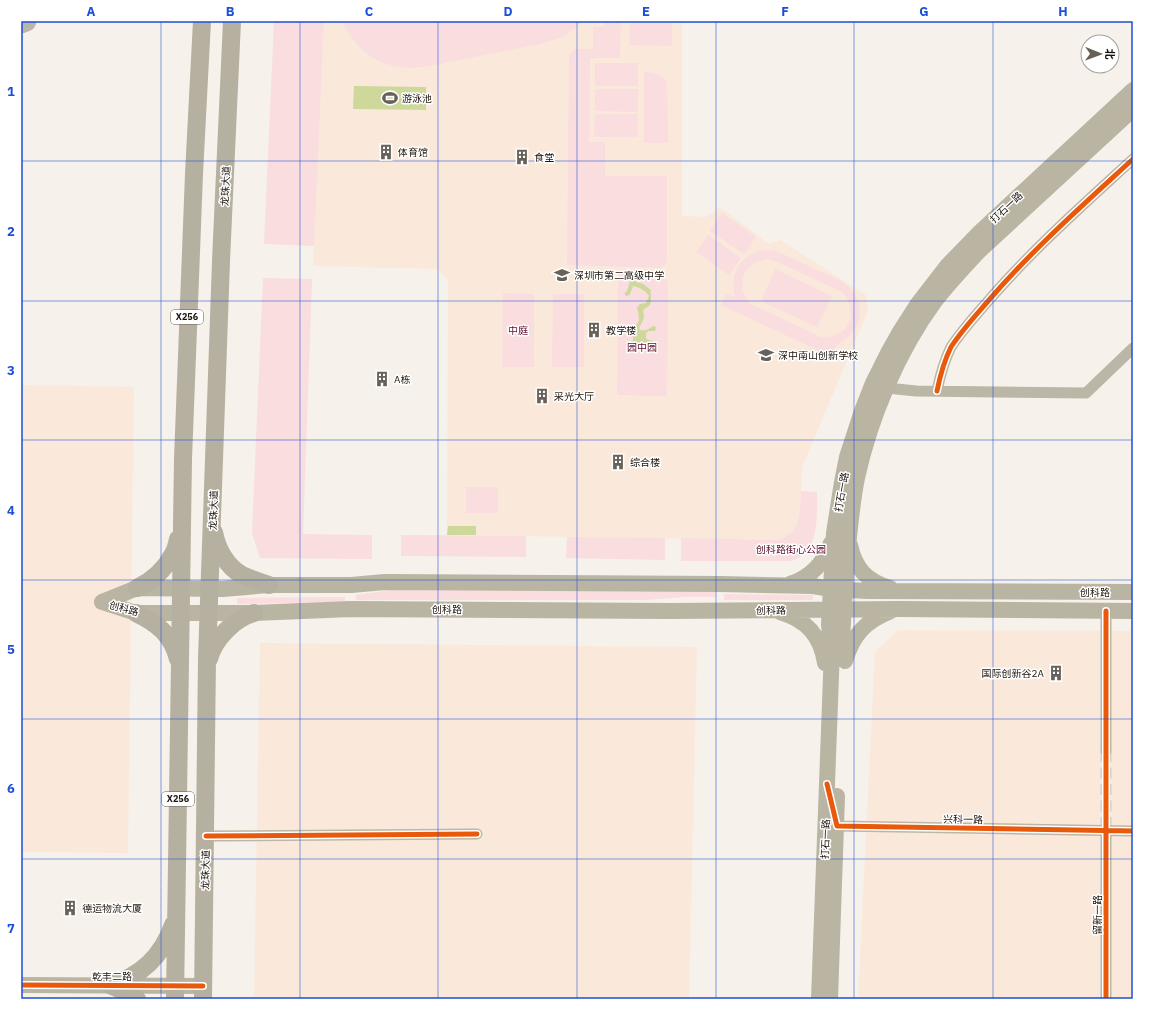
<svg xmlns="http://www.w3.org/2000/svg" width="1154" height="1020" viewBox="0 0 1154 1020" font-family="'IBM Plex Sans','Noto Sans SC',sans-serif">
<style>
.built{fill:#fae9da}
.green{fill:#f9dddf;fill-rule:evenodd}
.water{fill:#cdd89a}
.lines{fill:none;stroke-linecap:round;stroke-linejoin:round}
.street-tunnel{stroke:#d5d0c9;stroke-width:11;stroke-dasharray:11 5.5;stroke-linecap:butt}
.street{stroke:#bcb6a6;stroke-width:11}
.secondary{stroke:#bab4a2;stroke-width:16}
.primary{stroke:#b6b0a0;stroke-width:18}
.highway{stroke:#bcb6aa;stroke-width:21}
.cycleway-casing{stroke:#fff;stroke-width:8}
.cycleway{stroke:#e8590c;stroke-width:5}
.grid{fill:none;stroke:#1d4ed8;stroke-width:1;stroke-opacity:0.55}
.labels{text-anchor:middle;stroke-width:3;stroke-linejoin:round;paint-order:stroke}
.shield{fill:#fff;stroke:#605a54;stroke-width:1}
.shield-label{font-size:9px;font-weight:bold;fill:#1c130b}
.poi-label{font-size:10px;fill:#1c130b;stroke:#fff;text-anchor:start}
.street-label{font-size:10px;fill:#1c130b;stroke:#fff}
.park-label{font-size:10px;fill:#5d0e2b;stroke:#fff}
.neatline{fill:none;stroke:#1d4ed8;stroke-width:1.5}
.grid-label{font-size:13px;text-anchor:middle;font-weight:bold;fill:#1d4ed8}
</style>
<rect width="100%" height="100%" fill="#f6f1eb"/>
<path class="built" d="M324 21H682V216L706 217 720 207 769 244 780 240 866 295 868 311 802 467 800 518 797 525 787 537 779 540 447 535 448 280 437 269 313 266Z
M21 385 134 387 128 853 21 852Z
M898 630 1133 631V999H858L875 652Z
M260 643 697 647 689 999H254Z"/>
<path class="green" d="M274 21H324L314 246 264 244Z
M342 21H583C576 28 569 34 561 37 543 45 523 47 504 51 489 54 474 57 459 60 436 65 410 72 387 64 367 58 350 40 342 21Z
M605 21H621L620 58H590L589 142H605V176H667V263L660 268 567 265 569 54 575 49H593V27H604Z
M630 23H672V46L629 45Z
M595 63H638V86H595Z
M644 72C653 72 662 74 667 82L668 143H644Z
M595 89H638V112L595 111Z
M595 114H638L637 137H594Z
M722 213 756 237 744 254 710 231Z
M708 235 741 258 729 275 696 252Z
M765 250 774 251 781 253 841 281C869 299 865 332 836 345L830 356 721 305 726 294 735 297C729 273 740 254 765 250ZM766 259 778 262 842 292C860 312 849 339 821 337L751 304C734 287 742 263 766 259Z
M775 269 832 296 817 327 761 301Z
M618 270C630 270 650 268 660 274 664 276 666 279 668 284L667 396 617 395Z
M263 278 312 279 303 534 372 535V559L260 558 252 533Z
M503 293 534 294V367H502Z
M553 294H584V367H552Z
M466 487H498V513H466Z
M801 491 817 492C817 516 820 555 790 561H681V538L779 540C802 531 800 512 801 491Z
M401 535 526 536V557L401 556Z
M567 537 665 538V560L566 558Z
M398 589 716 591 715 597H684L646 600H356V595Z
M724 594 813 595V600H724Z
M345 597V602L237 604V598Z"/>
<path class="water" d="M354 86 426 87V110L353 109Z
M633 277 635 278 636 282 643 284 651 290C650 295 652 300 650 305L643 310 644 318 639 328 640 330C645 331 648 330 653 326L656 327 655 331H648L646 334V339L654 341 656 344V347L654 349C650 349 649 347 645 345 641 344 636 346 632 345L631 341 633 340V334L629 333V329C641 325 640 319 637 308L640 304 646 303 649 296C647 291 638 287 633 286L630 294 627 296 625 295V293L627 291 631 278Z
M448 526H476V535H447Z"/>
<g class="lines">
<path class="street-tunnel" d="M1106 751V830"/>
<path class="street" d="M887 388 916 391 1086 393 1133 348
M937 391C940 376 944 361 951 347 962 330 976 315 989 300 1033 249 1084 204 1133 159
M1106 611V751
M835 819 837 826 1133 831
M1106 830V999
M206 836 477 834"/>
<path class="secondary" d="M850 545C855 569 867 581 890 588
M790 584C810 578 825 562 831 543
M102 602 137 588 223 589 269 585H351L385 582 720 584 813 586 831 589 868 591 1133 592
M102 602 136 613H254L351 609 669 611 899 609 1133 611
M780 612C807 620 821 636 825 663L826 662
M841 659C842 634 844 609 845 584 848 548 850 513 857 478 870 418 898 351 935 301 948 284 964 267 979 251L1133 109
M845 661C853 635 865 621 891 611
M21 985 203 986
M819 999 832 649 829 625 834 533 842 482 847 457 862 411 873 383 888 353 901 330 917 305 948 265 980 232 1133 90
M830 999 837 796"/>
<path class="primary" d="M214 532C217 549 227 567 242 575 251 579 260 582 269 585
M137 588C152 581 165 569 173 554 176 549 177 544 178 539
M136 613C157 623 172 635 178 659
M209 659C214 639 235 618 254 613
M110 985C142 976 162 956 173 925
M110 985 126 992 137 999
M175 999 183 459 194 174 202 21
M203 999 207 658 221 261 232 21"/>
<path class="highway" d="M21 23 26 21"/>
<defs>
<path id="cycleway" d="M937 391C940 376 944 361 951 347 962 330 976 315 989 300 1033 249 1084 204 1133 159
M1106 611V999
M827 784 837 826 1133 831
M206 836 477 834
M21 985 203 986"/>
</defs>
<use href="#cycleway" class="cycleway-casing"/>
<use href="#cycleway" class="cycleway"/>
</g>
<path class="grid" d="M161 21V999M300 21V999M438 21V999M577 21V999M716 21V999M854 21V999M993 21V999M21 161H1133M21 301H1133M21 440H1133M21 580H1133M21 719H1133M21 859H1133"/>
<defs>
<symbol id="stadium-bare" viewBox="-9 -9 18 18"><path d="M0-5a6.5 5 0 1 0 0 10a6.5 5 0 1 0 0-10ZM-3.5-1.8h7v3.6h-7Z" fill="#686159" stroke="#fff" stroke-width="2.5" paint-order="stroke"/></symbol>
<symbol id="building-bare" viewBox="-9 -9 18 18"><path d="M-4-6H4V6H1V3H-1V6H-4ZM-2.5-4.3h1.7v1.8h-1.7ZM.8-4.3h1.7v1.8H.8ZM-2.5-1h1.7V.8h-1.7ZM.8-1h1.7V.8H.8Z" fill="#686159" stroke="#fff" stroke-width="2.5" paint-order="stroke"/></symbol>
<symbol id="school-bare" viewBox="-9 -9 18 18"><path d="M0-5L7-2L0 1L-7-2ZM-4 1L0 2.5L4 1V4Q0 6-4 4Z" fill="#686159" stroke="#fff" stroke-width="2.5" paint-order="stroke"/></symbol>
</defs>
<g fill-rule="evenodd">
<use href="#stadium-bare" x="379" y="87" width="22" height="22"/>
<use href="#building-bare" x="375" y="141" width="22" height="22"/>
<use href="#building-bare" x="511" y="146" width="22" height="22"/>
<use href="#school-bare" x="551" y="264" width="22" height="22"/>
<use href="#building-bare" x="583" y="319" width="22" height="22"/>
<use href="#school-bare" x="755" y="344" width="22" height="22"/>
<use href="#building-bare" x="371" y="368" width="22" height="22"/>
<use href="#building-bare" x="531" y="385" width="22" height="22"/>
<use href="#building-bare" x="607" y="451" width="22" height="22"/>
<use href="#building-bare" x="1045" y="662" width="22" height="22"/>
<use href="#building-bare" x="59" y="897" width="22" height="22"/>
</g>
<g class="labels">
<g class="shield">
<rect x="171" y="310" width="32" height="14" rx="3"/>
<rect x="162" y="792" width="32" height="14" rx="3"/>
</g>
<g class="shield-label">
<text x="187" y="320">X256</text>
<text x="178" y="802">X256</text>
</g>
<g class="poi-label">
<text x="402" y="102">游泳池</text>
<text x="398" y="156">体育馆</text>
<text x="534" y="161">食堂</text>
<text x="574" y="279">深圳市第二高级中学</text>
<text x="606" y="334">教学楼</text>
<text x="778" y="359">深中南山创新学校</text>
<text x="394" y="383">A栋</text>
<text x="554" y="400">采光大厅</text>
<text x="630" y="466">综合楼</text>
<text x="1044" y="677" text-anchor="end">国际创新谷2A</text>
<text x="82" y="912">德运物流大厦</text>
</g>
<g class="street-label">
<text transform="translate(225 186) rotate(-87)" y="4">龙珠大道</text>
<text transform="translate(1006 207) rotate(-43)" y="4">打石一路</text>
<text transform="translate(841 492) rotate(-80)" y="4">打石一路</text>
<text transform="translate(213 510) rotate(-88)" y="4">龙珠大道</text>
<text x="1095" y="596">创科路</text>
<text transform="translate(124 608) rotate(15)" y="4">创科路</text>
<text x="447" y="613">创科路</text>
<text transform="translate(771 610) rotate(-1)" y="4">创科路</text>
<text transform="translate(963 819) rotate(1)" y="4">兴科一路</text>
<text transform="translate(825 839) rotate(-88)" y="4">打石一路</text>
<text transform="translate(205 870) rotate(-89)" y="4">龙珠大道</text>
<text transform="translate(1097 915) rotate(-90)" y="4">留新一路</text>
<text x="112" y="980">乾丰二路</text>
</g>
<g class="park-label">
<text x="518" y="334">中庭</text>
<text x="642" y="351">园中园</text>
<text x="791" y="553">创科路街心公园</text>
</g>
</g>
<rect width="1154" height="1020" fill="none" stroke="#ffffff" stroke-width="44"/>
<g transform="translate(1100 54) rotate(91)"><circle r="19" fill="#ffffff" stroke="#a4a19d"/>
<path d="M0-3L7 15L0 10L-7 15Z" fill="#686159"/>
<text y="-6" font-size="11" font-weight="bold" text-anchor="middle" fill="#1c130b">北</text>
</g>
<rect x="22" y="22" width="1110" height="976" class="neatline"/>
<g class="grid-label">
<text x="91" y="16">A</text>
<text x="230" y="16">B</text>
<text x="369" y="16">C</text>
<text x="508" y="16">D</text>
<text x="646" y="16">E</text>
<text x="785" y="16">F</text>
<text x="924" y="16">G</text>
<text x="1063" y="16">H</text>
<text x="11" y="96">1</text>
<text x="11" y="236">2</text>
<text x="11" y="375">3</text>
<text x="11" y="515">4</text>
<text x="11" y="654">5</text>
<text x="11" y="793">6</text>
<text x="11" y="933">7</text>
</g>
</svg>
